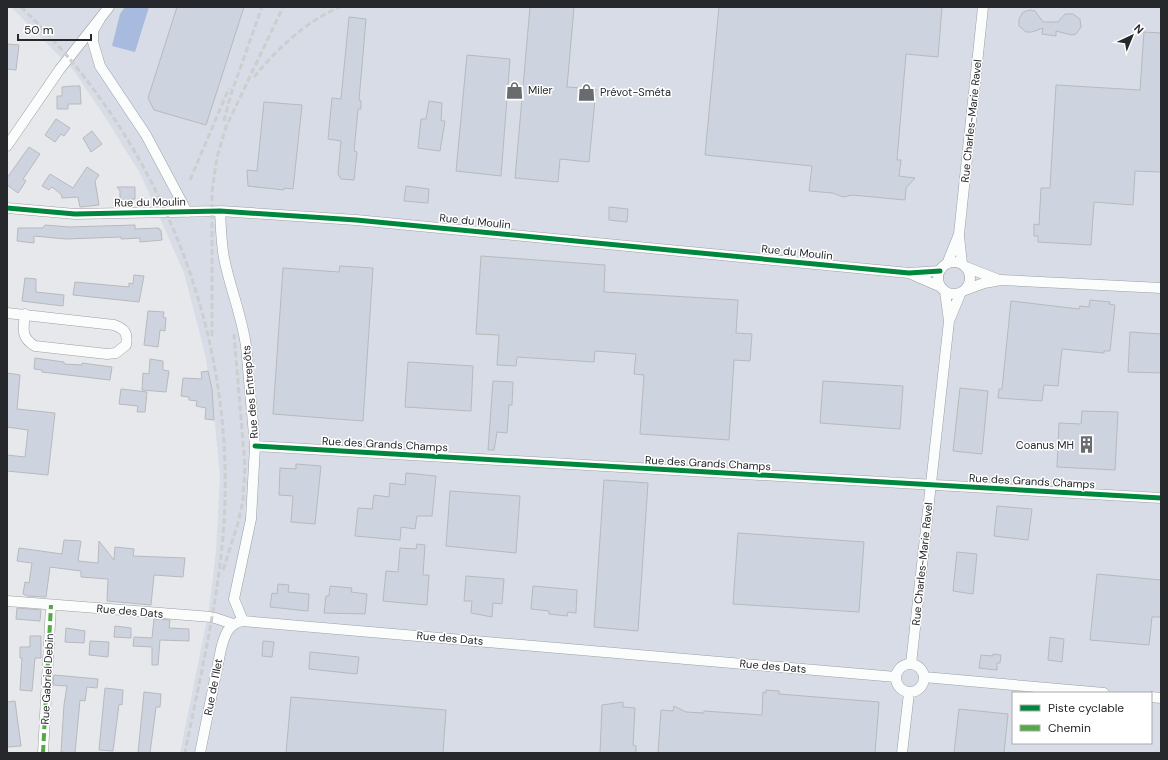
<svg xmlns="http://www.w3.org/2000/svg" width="1168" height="760" viewBox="0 0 1168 760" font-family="'DM Sans',sans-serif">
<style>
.built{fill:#d7dce6;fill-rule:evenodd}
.water{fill:#a8badd}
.building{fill:#ced4df;stroke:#b8b9bd}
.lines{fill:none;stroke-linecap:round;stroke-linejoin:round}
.minor-casing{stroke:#9d9fa2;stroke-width:11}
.minor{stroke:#fbfcfc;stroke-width:10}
.rail{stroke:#cdcecf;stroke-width:3;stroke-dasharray:6 3;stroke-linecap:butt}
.quiet{stroke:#53aa44;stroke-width:4;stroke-dasharray:8 4;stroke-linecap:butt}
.cycleway-casing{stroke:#fff;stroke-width:8}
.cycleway{stroke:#00873e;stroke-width:5}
.labels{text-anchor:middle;stroke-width:3;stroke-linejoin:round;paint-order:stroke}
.poi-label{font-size:11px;fill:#27282c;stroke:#fff;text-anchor:start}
.street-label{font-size:11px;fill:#27282c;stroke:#fff}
</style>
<rect width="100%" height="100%" fill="#e6e8ec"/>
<path class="built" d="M11 7H1161V753H180L209 609 216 552 220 477 213 403 205 354 184 273 141 175 107 120 74 71ZM1013 693H1151V743H1013Z"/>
<path class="water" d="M125 7H149L135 52 112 46 120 14Z"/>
<path class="building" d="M177 7H244L206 125 154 110 148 98Z
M530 7H574L567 87 596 89 589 162 560 159 558 182 515 178Z
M719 7H942L938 57 906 54 897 160H901L899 176 915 178 906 188 905 200 852 195 843 197 833 193 809 191 812 166 705 155Z
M1030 10 1035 11 1043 22H1058L1065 14H1073L1080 19 1081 27 1076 34 1072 35 1056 31V36L1042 34 1043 28 1032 32H1026L1019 26V19L1023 12Z
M349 17 366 19 359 100 361 101V109H358L354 151 357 152 354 180 341 179 338 174 341 141 328 139 332 98 341 99Z
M1144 32 1161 33V172L1135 171 1133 205 1094 202 1091 245 1038 242V236H1034V224L1039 225 1041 188H1050L1056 85 1140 90Z
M7 44 19 45 16 70 7 69Z
M467 55 510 59 501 176 456 171Z
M73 86H80L81 104H68V109H57V96H62V87Z
M429 101 442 103 441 121H445L440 151 418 148 421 119H426Z
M264 102 302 105 293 189 284 188V190L248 186 247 170 257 171Z
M56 119 70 128 64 136 61 134 55 142 45 135Z
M92 131 102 144 91 152 83 138Z
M29 147 40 154 23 179 26 181 18 193 7 185V178Z
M87 167 99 175 95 181 99 205 80 207 78 197 62 198 61 194 52 187 49 190 42 186 50 174 73 188Z
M406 186 429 189 428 203 404 201Z
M117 187H135V199L120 200V191Z
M609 207 628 209 627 222 609 220Z
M45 225 69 227 135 225V229L159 228V230H161L162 240 140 242V238L121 239V237L66 239 34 236V243L17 241 18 228H43Z
M481 256 605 265 604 292 738 300 736 333 752 334 750 361 734 360 729 440 640 434 644 375 634 374 636 354 595 351 594 362 517 357 516 366 497 365 499 335 476 334Z
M340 266 373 268 363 421 273 414 283 268 339 272Z
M134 275 144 276 139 302 73 295 75 282 129 287V283L133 284Z
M25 278 36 279V292L64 295 63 306 22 301Z
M1090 300 1110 302 1109 304 1115 305 1110 351H1104V353L1062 349 1058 386 1044 385 1042 401 998 398 999 389H1002L1011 301 1079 309 1080 306 1089 307Z
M148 311 164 312 163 317 166 318 165 331 160 330 158 347 144 345Z
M1130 332 1161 334V373L1128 372Z
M35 358 64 362V364L82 365V363L112 367 110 380 42 372V370L34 369Z
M150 359 163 361V370L169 371 166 392 142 390 143 373 149 374Z
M408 362 473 366 471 411 405 407Z
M208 371 212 389 214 420 205 419 206 408 196 406 197 401 189 400V397L181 396 183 378 202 379 201 372Z
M7 373 20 375 17 409 55 413 48 475 7 471V455L25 457 28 430 7 427Z
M493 381 513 382 512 405H509L507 433 497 432 494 450H488Z
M823 381 903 386 900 429 820 423Z
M960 388 988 391 982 454 953 451Z
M121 389 147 392 145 412H137L138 406 119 404Z
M1082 411 1118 412 1115 470 1057 467 1059 423 1081 424Z
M296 464 321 466 315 524 291 522 293 496 279 495 280 468 296 469Z
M406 473 436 476 432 516H417L415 529 401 527 400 540 355 536 358 508 372 509 374 495 389 497 390 483 405 485Z
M604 480 648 483 638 631 594 627Z
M450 491 520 496 516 553 446 546Z
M997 506 1032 509 1028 540 994 536Z
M738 533 864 542 859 612 733 604Z
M64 540 81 541 78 561 98 563 99 541 114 560 115 547 134 549 133 556 185 558 183 577 154 575 151 605 107 601 108 579 81 577V571L50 567 46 597 27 596 23 594 25 582 29 583 32 563 17 561 19 548 62 554Z
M417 544 425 545 423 575H429L427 605 383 601 386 571 398 572 400 548 416 549Z
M957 552 977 554 973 594 953 591Z
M1097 574 1161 580V617H1152L1149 645 1090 640Z
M466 576 504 579 502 604 493 603 492 617 471 613 472 601H464Z
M278 584 289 585 288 592 309 594 308 611 270 607 272 593 277 594Z
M330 586 352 588 351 592 367 594 365 614 324 613 326 596H329Z
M533 586 577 590 576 613 568 612 567 616 549 614V611L531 609Z
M17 608 41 610 40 621 16 619Z
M154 619 170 620 169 628 189 629V641L160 640 158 665H152V647L133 646 134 637 152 638Z
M115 626 131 628V638L114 637Z
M66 628 85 631 84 643 65 642Z
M30 636H41V658H35L32 691 20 690 22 658H20V647H30Z
M1050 637 1064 639 1062 662 1048 660Z
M90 641 109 642 108 657 89 655Z
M263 641 274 642 272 657 262 656Z
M310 652 359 657 357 674 309 669Z
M993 654 1001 655 1000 663H997V670L979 668 981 655 993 656Z
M54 675 98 679 97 688 87 687 85 701 80 700 75 753 61 752 64 705 67 686 53 685Z
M105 688 123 690 122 705 119 704 113 751 99 750Z
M766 690 779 691V694L879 702 875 753H658L661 710 673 711 674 706 686 712 704 713V711L762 715 763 692 766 693Z
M144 692 161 694 160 707H156L150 753H138Z
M291 697 446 710 443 753H286Z
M15 701 21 746 7 747V702Z
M623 702V707L635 708 633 745 636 746V753H600L602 705Z
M959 709 1008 714 1004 753H954Z"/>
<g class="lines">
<defs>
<path id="minor" d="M100 19 93 31V42L100 66 146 135 187 212
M7 146 60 69 109 7
M7 208 75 214 220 211 356 220 909 273 940 271
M220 211C221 227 221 242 224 258 230 288 242 316 246 346L255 446 251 519 234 599 243 621
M959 236 962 264
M938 278a16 16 0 1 1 32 0a16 16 0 1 1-32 0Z
M947 264 959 234 983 7
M966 267 999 280
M911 274 941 287
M965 290 984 283 1001 280 1161 288
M7 313 114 325C125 329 128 333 126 345L116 353 107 354 35 346C21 338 23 329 25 314
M949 321 961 292
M255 446 1161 498
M7 601 212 617 233 624
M896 678a14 14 0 1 1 28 0a14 14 0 1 1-28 0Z
M911 664 949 321 945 291
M924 677 1104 693
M1151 697 1161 698
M43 753 51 605
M200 753 221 649C224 637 228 623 243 621L896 677
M902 753 909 693"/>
</defs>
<use href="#minor" class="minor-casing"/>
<use href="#minor" class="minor"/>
<path class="rail" d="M21 7C159 139 236 331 224 522 219 600 200 676 185 753
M254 77C277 49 306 21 340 7
M224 121 231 94 262 7
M190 180 229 88
M212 336V192L217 157 226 127 283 7
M223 570 238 523 243 500 245 466 234 334"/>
<path class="quiet" d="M43 753 51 605"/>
<defs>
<path id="cycleway" d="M7 208 75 214 220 211 356 220 909 273 940 271
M255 446 1161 498"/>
</defs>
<use href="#cycleway" class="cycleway-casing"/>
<use href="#cycleway" class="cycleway"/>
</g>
<defs>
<symbol id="shop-bare" viewBox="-9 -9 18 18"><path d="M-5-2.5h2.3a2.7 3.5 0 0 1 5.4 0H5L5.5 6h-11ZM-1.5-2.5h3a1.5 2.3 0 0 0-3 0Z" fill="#6a6b6f" stroke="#fff" stroke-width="2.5" paint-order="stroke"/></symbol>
<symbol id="building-bare" viewBox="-9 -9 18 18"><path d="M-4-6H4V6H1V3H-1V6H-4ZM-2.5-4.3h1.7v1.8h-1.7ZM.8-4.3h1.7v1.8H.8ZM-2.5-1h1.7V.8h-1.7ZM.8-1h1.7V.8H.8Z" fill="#6a6b6f" stroke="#fff" stroke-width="2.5" paint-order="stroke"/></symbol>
</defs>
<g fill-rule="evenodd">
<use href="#shop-bare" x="502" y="78" width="25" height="25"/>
<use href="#shop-bare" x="574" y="80" width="25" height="25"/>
<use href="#building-bare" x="1074" y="432" width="25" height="25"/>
</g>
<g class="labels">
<g class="poi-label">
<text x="528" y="94">Miler</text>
<text x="600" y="96">Prévot-Sméta</text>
<text x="1074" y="449" text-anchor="end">Coanus MH</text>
</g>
<g class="street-label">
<text transform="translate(971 121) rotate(-84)" y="4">Rue Charles-Marie Ravel</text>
<text transform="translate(150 202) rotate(-1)" y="4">Rue du Moulin</text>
<text transform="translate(475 221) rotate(6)" y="4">Rue du Moulin</text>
<text transform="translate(797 252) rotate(6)" y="4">Rue du Moulin</text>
<text transform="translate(250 392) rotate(-95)" y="4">Rue des Entrepôts</text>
<text transform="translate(385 444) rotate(3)" y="4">Rue des Grands Champs</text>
<text transform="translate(708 463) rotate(3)" y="4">Rue des Grands Champs</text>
<text transform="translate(1032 481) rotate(3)" y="4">Rue des Grands Champs</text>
<text transform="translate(922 564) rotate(-84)" y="4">Rue Charles-Marie Ravel</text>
<text transform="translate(130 611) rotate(5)" y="4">Rue des Dats</text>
<text transform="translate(450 638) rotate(5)" y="4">Rue des Dats</text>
<text transform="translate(773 666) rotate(5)" y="4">Rue des Dats</text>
<text transform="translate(47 679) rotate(-87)" y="4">Rue Gabriel Debin</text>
<text transform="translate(213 687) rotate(-79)" y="4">Rue de l'Ilet</text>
</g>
</g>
<rect width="1168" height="760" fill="none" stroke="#27282c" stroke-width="16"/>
<rect x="1012" y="692" width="140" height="52" fill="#ffffff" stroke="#a9a9ab"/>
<rect x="1020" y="705" width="20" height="6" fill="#00873e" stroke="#a9a9ab"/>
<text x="1048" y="712" font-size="12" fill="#27282c">Piste cyclable</text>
<rect x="1020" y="725" width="20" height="6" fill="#53aa44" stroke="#a9a9ab"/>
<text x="1048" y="732" font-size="12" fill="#27282c">Chemin</text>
<g transform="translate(1132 36) rotate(44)" stroke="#ffffff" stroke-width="3" paint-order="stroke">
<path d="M0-3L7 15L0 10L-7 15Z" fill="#27282c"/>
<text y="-6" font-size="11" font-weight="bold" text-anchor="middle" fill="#27282c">N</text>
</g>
<path d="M18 34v6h73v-6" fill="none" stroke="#27282c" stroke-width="2"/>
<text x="24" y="34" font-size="12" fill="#27282c" stroke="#ffffff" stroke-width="3" paint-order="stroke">50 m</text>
</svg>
